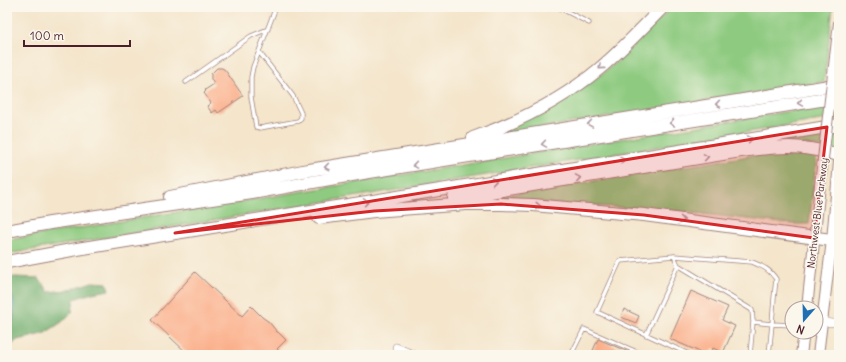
<svg xmlns="http://www.w3.org/2000/svg" width="846" height="362" viewBox="0 0 846 362" font-family="Delius,sans-serif">
<style>
.green{fill:#8eca80;stroke:#6c7456}
.forest{fill:#72ae6e;stroke:#5e664c}
.water{fill:#66c5e4;stroke:#587288}
.building{fill:#fbae89}
.lines{fill:none;stroke-linecap:round;stroke-linejoin:round}
.lane-casing{stroke:#9f827b;stroke-width:5}
.street-casing{stroke:#9f827b;stroke-width:8}
.secondary-casing{stroke:#9f827b;stroke-width:12}
.highway-casing{stroke:#9f827b;stroke-width:14}
.lane{stroke:#fff;stroke-width:3.5}
.street{stroke:#fff;stroke-width:7}
.secondary{stroke:#fff;stroke-width:10}
.highway{stroke:#fff;stroke-width:12}
.secondary-bridge-casing{stroke:#9f827b;stroke-width:12;stroke-linecap:butt}
.secondary-bridge{stroke:#fff;stroke-width:10}
.oneway{stroke:#ae9aa0}
.marked{fill:#d62828;fill-opacity:0.2;stroke:#d62828;stroke-width:3;stroke-linejoin:round}
.labels{text-anchor:middle;stroke-width:3;stroke-linejoin:round;paint-order:stroke}
.street-label{font-size:10px;fill:#4a1f2b;stroke:#fbf7ec}
</style>
<rect width="100%" height="100%" fill="#fbf7ec"/>
<filter id="ink" filterUnits="userSpaceOnUse"><feTurbulence type="fractalNoise" baseFrequency=".025" numOctaves="2"/><feDisplacementMap in="SourceGraphic" scale="8" xChannelSelector="R" yChannelSelector="G"/><feConvolveMatrix kernelMatrix="1 2 1 2 8 2 1 2 1" color-interpolation-filters="sRGB"/></filter>
<filter id="wash" filterUnits="userSpaceOnUse"><feTurbulence type="fractalNoise" baseFrequency=".012" numOctaves="4" result="noise"/><feDisplacementMap in="SourceGraphic" scale="16" xChannelSelector="R" yChannelSelector="G"/><feGaussianBlur stdDeviation="0.9" result="paint"/><feColorMatrix in="noise" values="0 0 0 0 0 0 0 0 0 0 0 0 0 0 0 0 0 1.4 0 .05"/><feComposite in="paint" operator="in"/></filter>
<g filter="url(#wash)">
<rect width="100%" height="100%" fill="#f4e5cb"/>
<path class="green" d="M672 7H833L824 82 490 136 594 80 618 61Z
M839 103V117L7 254V240Z
M839 131V150L778 141Z
M782 151 817 154 809 224H792L667 210 487 200 501 196 767 153Z"/>
<path class="forest" d="M15 277 38 278 45 286 48 292 68 290 92 282 107 283 109 290 92 293 74 299 72 312 62 322 45 333 27 338 17 340 10 347 7 355V335L13 321 14 315 13 302 8 303 7 305V278Z"/>
<path class="water" d="M11 297 13 298C14 311 15 324 7 335L8 300Z"/>
<g id="blocks">
<path class="building" d="M217 68H222L225 70 243 96 218 113 216 110 212 113 207 106 211 103 204 93 206 91 205 90 214 84 211 79V74Z
M195 272 242 316 251 306 262 317 269 322 277 332H278L286 340 277 349 283 355H189L152 320Z
M691 291 728 307 722 320 735 326 723 353 713 348 710 355H707L670 339Z
M624 309 639 316 636 323 621 317Z
M598 339 633 354 636 355H591Z"/>
</g>
</g>
<g filter="url(#ink)">
<use href="#blocks" fill-opacity="0" stroke="#9f827b" stroke-width="1"/>
<g class="lines">
<defs>
<path id="lane" d="M558 7 589 23
M259 52 293 96 301 113V118L298 121 260 128 256 127 251 97V77L253 67 276 7
M186 82 251 36 268 29
M674 256 678 265 752 310 753 322
M646 335 678 265
M571 355 584 329 644 355
M691 355 597 312 620 261 674 256 752 262C764 267 769 269 776 279L774 298 772 324 792 325
M750 355 753 322 772 324 769 355"/>
<path id="street" d="M816 324C824 322 832 322 839 324
M396 347 415 355"/>
<path id="secondary" d="M835 57 839 23
M807 308 821 176
M801 355 804 332
M818 355 832 240 839 162"/>
<path id="highway" d="M473 138C518 122 562 100 599 69 622 50 642 28 663 7
M170 197 303 171 823 87 839 83
M454 198 741 151C757 149 773 147 789 147 806 147 823 151 839 155
M319 218 374 211 466 204H501L533 205 644 215 839 241
M7 231 50 223 252 193 363 173 839 97
M7 262 77 249 839 125"/>
</defs>
<use href="#lane" class="lane-casing"/>
<use href="#street" class="street-casing"/>
<use href="#secondary" class="secondary-casing"/>
<use href="#highway" class="highway-casing"/>
<use href="#lane" class="lane"/>
<use href="#street" class="street"/>
<use href="#secondary" class="secondary"/>
<use href="#highway" class="highway"/>
<defs>
<path id="secondary-bridge" d="M821 176 835 57"/>
</defs>
<use href="#secondary-bridge" class="secondary-bridge-casing"/>
<use href="#secondary-bridge" class="secondary-bridge"/>
</g>
<defs><path id="oneway-chevron" d="M-2-3.5L2.5 0L-2 3.5" fill="none" stroke-width="1.6" stroke-linecap="round" stroke-linejoin="round"/></defs>
<g class="oneway">
<use href="#oneway-chevron" transform="translate(601 67) rotate(139)"/>
<use href="#oneway-chevron" transform="translate(800 103) rotate(171)"/>
<use href="#oneway-chevron" transform="translate(718 104) rotate(171)"/>
<use href="#oneway-chevron" transform="translate(672 123) rotate(171)"/>
<use href="#oneway-chevron" transform="translate(590 124) rotate(171)"/>
<use href="#oneway-chevron" transform="translate(750 139) rotate(-9)"/>
<use href="#oneway-chevron" transform="translate(544 144) rotate(171)"/>
<use href="#oneway-chevron" transform="translate(706 157) rotate(-9)"/>
<use href="#oneway-chevron" transform="translate(622 160) rotate(-9)"/>
<use href="#oneway-chevron" transform="translate(415 165) rotate(171)"/>
<use href="#oneway-chevron" transform="translate(327 167) rotate(171)"/>
<use href="#oneway-chevron" transform="translate(578 178) rotate(-9)"/>
<use href="#oneway-chevron" transform="translate(494 181) rotate(-9)"/>
<use href="#oneway-chevron" transform="translate(366 202) rotate(-9)"/>
<use href="#oneway-chevron" transform="translate(538 206) rotate(4)"/>
<use href="#oneway-chevron" transform="translate(682 220) rotate(8)"/>
</g>
</g>
<path class="marked" d="M827 127 814 238 644 215 501 204 374 211 175 233Z"/>
<g class="labels">
<g class="street-label">
<text transform="translate(817 213) rotate(-83)" y="4">Northwest Blue Parkway</text>
</g>
</g>
<rect width="846" height="362" fill="none" stroke="#fbf7ec" stroke-width="24"/>
<g transform="translate(804 320) rotate(200)"><circle r="19" fill="#fbf7ec" stroke="#b4a19f"/>
<path d="M0-3L7 15L0 10L-7 15Z" fill="#1f6fb2"/>
<text y="-6" font-size="11" font-weight="bold" text-anchor="middle" fill="#4a1f2b">N</text>
</g>
<path d="M24 40v6h106v-6" fill="none" stroke="#4a1f2b" stroke-width="2"/>
<text x="30" y="40" font-size="12" fill="#4a1f2b" stroke="#fbf7ec" stroke-width="3" paint-order="stroke">100 m</text>
</svg>
